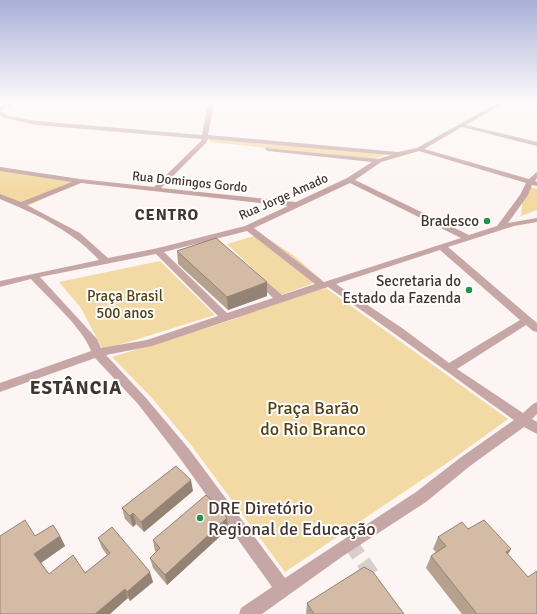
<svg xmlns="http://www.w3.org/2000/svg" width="537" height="614" viewBox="0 0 537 614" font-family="Signika,sans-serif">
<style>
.green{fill:#f3daa4}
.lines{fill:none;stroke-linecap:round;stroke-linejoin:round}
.minor-tunnel{stroke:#d7cfcc;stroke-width:15;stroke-dasharray:15 8;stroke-linecap:butt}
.minor{fill:#c7a7a6;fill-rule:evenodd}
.wall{fill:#b6a18e}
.shaded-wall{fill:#948374}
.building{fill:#d4bba5;stroke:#948374}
.poi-dot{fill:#20934d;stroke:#fff;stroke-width:1.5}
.labels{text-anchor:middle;stroke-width:4;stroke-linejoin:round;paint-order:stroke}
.far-street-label{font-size:13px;fill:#423530;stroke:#fff}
.poi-label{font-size:15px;fill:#423530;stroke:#fff;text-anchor:end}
.park-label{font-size:15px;fill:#544011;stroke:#fff}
.far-district-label{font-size:16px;font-weight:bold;letter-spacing:1px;fill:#423530;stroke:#fff}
.near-park-label{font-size:18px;fill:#544011;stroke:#fff}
.near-poi-label{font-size:18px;fill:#423530;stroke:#fff;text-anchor:start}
.district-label{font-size:19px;font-weight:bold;letter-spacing:1px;fill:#423530;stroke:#fff}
</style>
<rect width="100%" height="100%" fill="#fcf5f3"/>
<path class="green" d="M210 139 388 154 374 159 209 142Z
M0 167 82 181 23 208 0 197Z
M530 187 537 189V210L521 216 523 192Z
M261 234 293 255 322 280 281 295 227 244Z
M160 261 215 315 103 350 81 308 59 282Z
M326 288 508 419 450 461 285 572 191 445 152 398 112 357 229 321 262 308Z"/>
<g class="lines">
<path class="minor-tunnel" d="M350 543 375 579"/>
<path class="minor" d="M7 103H15L0 111V107Z
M208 103H214L208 135 398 152 417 148 497 103H504L466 125 537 142V146L462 127 424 149 529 179 537 172V178L535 181 537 182V186L532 185 528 195 508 223 537 218V222L514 226 448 247 537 323V332L533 331 526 325 457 369 523 413 533 404 537 402V414L532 419 537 422V434L524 427 470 466 426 502 343 556 262 614H239L241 608 272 587 179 457 138 404 95 358 0 392V383L91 351C83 328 48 298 31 279L0 287V281L99 260C73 231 36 214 0 199V194L21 202 72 182 0 171V167L80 179 154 187 201 141 202 139 37 125 5 118 0 115V111L9 116 37 121 202 135ZM208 139 391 155 378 159 266 148 265 149 268 151 372 162 347 178 296 202 161 188 206 143ZM419 151 526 183 520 195 497 226 469 235 355 180 381 162ZM81 183 288 206 245 226 158 248 108 258 80 233 27 205ZM350 183 461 238 324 282 254 228ZM247 231 315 284 282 295 260 276H254L252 278 254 280 273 298 227 313 164 252ZM440 250 520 320 449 363 402 328 336 284ZM156 254 218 316 147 340 101 348 97 339 40 277ZM328 287C391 330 452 376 514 420L460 458 416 492 285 578 189 449 146 398 106 355 152 346Z"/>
</g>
<path class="wall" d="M177 251 267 296 228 310 178 264Z
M193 491 144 532 136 524 133 527 125 519 122 508Z
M227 518 228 529 167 585 153 568 150 558 156 552 155 551 153 540Z
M468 529 508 554 537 614H462L426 568 431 556 436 552 433 549 438 537Z
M35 536H60L65 546 41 563 49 574 85 573 107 555 102 548 98 538 153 582 130 601 128 598 1 614Z
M307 603 404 614H306Z"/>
<path class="shaded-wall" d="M267 282V296L228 310 227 297Z
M191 480 193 491 144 532 141 522Z
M133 513 136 524 133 527 130 516Z
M227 518 228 529 167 585 165 575Z
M60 536 65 546 39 564 34 554Z
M511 549 504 561 506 552Z
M150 572 153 582 130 601 127 592Z
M125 589 128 598 110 614H95Z"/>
<path class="building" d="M216 238 267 282 227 297 177 251Z
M176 466 191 480 141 522 133 513 130 516 122 508Z
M206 495 220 508 227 518 165 575 150 558 160 548 153 540Z
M25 520 35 536 53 525 60 536 34 554 49 574 73 555 85 573 110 553 98 538 112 527 150 572 127 592 125 589 95 614H1L0 613V536Z
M484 520 511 549 506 552 528 577 537 571V614H477L431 556 446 546 438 537 462 522 468 529Z
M364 567 373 572 404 614H314L307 603Z"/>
<linearGradient id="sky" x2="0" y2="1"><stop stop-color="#a9b0d8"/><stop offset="0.54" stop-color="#fefafa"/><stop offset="1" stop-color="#fefafa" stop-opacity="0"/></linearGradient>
<rect width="537" height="189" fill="url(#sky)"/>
<g class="poi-dot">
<circle cx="487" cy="221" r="4"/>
<circle cx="469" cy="290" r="4"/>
<circle cx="200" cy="518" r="4"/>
</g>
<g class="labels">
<g class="far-street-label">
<text transform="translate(190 181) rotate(6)" y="5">Rua Domingos Gordo</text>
<text transform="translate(283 196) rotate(-24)" y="5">Rua Jorge Amado</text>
</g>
<g class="poi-label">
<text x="479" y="226">Bradesco</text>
<text x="461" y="286">Secretaria do<tspan x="461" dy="17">Estado da Fazenda</tspan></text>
</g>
<g class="park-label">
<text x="125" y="301">Praça Brasil<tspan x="125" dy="17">500 anos</tspan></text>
</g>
<g class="far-district-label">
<text x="167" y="220">CENTRO</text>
</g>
<g class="near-park-label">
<text x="313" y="414">Praça Barão<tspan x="313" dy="21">do Rio Branco</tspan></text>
</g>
<g class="near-poi-label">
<text x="208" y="514">DRE Diretório<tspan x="208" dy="21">Regional de Educação</tspan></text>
</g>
<g class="district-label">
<text x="76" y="394">ESTÂNCIA</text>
</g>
</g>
</svg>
